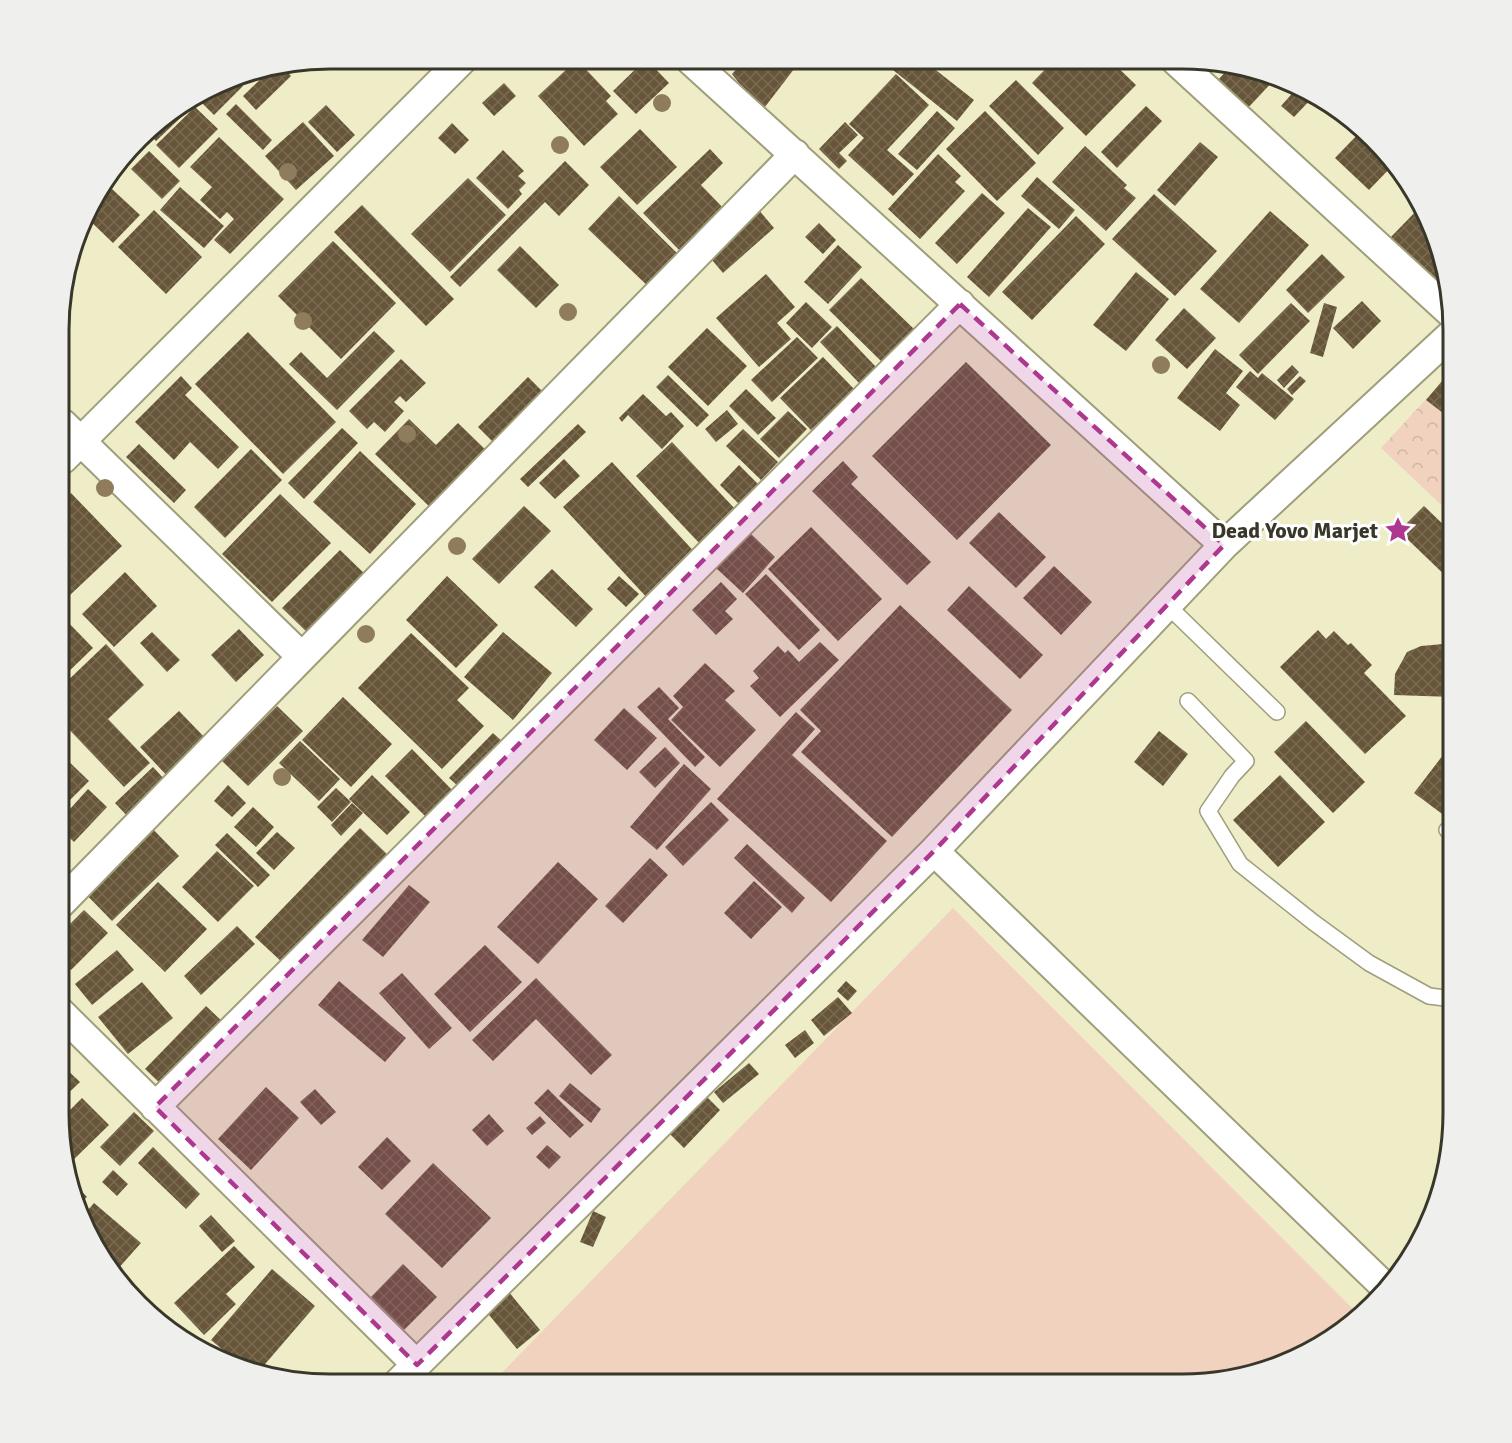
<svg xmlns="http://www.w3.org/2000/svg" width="1512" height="1443" viewBox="0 0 1512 1443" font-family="Signika,sans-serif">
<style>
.grass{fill:#f0d2be}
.park{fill:url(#park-crowns)}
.building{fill:url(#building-cross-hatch)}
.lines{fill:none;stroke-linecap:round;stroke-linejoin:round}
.service-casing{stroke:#9f9e7b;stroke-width:18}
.minor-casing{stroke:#9f9e7b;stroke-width:32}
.service{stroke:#fff;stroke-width:15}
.minor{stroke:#fff;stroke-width:28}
.tree{fill:#8f7c5c}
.marked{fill:#ae3890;fill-opacity:0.2;stroke:#ae3890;stroke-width:4.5;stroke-dasharray:12 8;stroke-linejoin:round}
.labels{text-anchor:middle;stroke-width:6;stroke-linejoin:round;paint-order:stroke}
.poi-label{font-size:22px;font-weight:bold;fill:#383729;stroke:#fff;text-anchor:end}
.rim{fill:none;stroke:#383729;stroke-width:3}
</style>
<defs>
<pattern id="park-crowns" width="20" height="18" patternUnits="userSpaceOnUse" patternTransform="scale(1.5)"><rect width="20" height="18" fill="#f0d2be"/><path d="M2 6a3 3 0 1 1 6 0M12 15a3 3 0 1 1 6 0" fill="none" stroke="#cfb5a3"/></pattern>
<pattern id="building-cross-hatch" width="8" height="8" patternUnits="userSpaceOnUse" patternTransform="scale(1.5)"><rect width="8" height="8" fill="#665538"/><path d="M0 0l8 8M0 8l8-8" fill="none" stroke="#796b53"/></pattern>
</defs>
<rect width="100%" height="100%" fill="#eeedc7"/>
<path class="grass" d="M953 908 1359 1315 1348 1328 1286 1364 1199 1384H491Z"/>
<path class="park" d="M1453 370V516L1381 448Z"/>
<path class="building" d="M646 59 669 83 636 114 613 91Z
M745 60H801L761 112 732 74Z
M892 60H923L974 100 957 121 888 66Z
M996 60H1016L1008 70Z
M1054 60 1111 61 1136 85 1086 136 1032 83Z
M580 63 611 96 606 101 618 114 584 146 538 96 570 66 572 69Z
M282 66 291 76 256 110 243 96 272 68Z
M1231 66 1274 80 1247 109 1217 81Z
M260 70 248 81 242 73Z
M896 74 929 105 887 150 914 174 893 196 848 155 864 138 849 124Z
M234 78 243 86 214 115 198 99Z
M1016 80 1064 128 1038 155 989 106Z
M504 83 516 96 494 116 482 103Z
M1297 88 1316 94 1294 117 1281 106Z
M192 102 194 105 156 141 146 131 151 126Z
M236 104 272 140 263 150 226 114Z
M326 105 355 135 337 152 308 122Z
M1146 106 1162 121 1117 168 1101 152Z
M195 107 218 129 179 168 156 145Z
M937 111 955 128 917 170 898 154Z
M985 111 1036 163 997 201 946 149Z
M303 122 334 156 296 190 265 156Z
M845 122 858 135 839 153 847 161 839 169 819 149Z
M452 123 469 140 455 154 438 138Z
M640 129 677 167 637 205 600 167Z
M1360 132 1395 163 1369 190 1335 158Z
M219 137 284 199 230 254 214 240 234 219 227 212 220 219 200 200 212 187 190 167Z
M1200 142 1218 157 1175 206 1157 190Z
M1085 146 1127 185 1124 188 1136 198 1106 231 1052 182Z
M710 149 723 163 701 185 729 214 685 256 643 213Z
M503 150 524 171 518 176 526 183 519 190 522 194 508 209 476 178Z
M149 151 180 181 162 199 131 169Z
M938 154 961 176 955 182 965 191 920 239 888 209Z
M124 159 129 165 102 190 100 188Z
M565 161 589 185 559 216 545 202 460 287 450 277Z
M1037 177 1075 210 1059 229 1021 196Z
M468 178 506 215 450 272 411 234Z
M180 187 224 226 204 248 160 210Z
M112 189 140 215 113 243 86 217Z
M982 193 1005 213 957 264 935 243Z
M1154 194 1217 251 1175 296 1112 239Z
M619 196 682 258 652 290 588 229Z
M362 205 454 299 426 326 334 232Z
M1421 206 1433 226 1445 280 1438 288 1388 240Z
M1028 208 1051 227 989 297 967 277Z
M758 209 774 228 723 273 707 254Z
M154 210 202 257 166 294 118 247Z
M1270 211 1309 245 1239 323 1200 289Z
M1076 216 1105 244 1032 320 1002 292Z
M819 223 836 240 823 254 805 237Z
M333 241 396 303 341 359 278 296Z
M838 245 862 267 828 304 804 282Z
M520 246 559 285 536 308 497 270Z
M1322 254 1345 277 1308 313 1286 290Z
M1136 272 1169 299 1126 351 1093 325Z
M766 274 795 307 777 323 791 339 759 367 716 318Z
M861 278 914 329 882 362 829 310Z
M1362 301 1381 321 1353 349 1333 328Z
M806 302 832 327 812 348 786 323Z
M1291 303 1310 321 1258 374 1239 355Z
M1324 303 1337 307 1323 357 1310 353Z
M1184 308 1216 338 1187 369 1155 340Z
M837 326 876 367 859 383 820 342Z
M707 328 747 366 708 406 668 367Z
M374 331 395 351 337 410 289 364 301 352 327 378Z
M248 332 336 422 283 474 195 384Z
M797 337 818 358 772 402 751 380Z
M1215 349 1243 371 1226 393 1240 405 1220 431 1177 398Z
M823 357 854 389 811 430 780 398Z
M401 359 426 383 406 402 400 396 394 402 404 411 385 432 374 422 367 429 349 411Z
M966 362 1051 445 957 540 872 456Z
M1292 365 1299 372 1284 388 1277 380Z
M1250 371 1258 378 1262 373 1294 399 1275 420 1236 387Z
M668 375 709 415 697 427 656 387Z
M181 376 192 388 185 395 239 447 218 469 190 442 174 460 135 422Z
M1300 376 1306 381 1292 395 1287 389Z
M528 377 547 396 497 446 478 427Z
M1442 381 1453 390V401L1443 413 1426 400Z
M746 389 776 418 758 435 729 406Z
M643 394 666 416 671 412 684 426 662 449 628 415 622 422 619 418Z
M727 410 738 424 716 442 705 429Z
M788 411 807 429 779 458 760 439Z
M409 419 436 445 458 423 491 455 435 512 375 454Z
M578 424 586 432 528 487 520 479Z
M342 428 358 443 304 499 288 483Z
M743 429 778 462 761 480 726 446Z
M672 442 737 511 701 545 636 476Z
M139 444 186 490 174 503 126 457Z
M251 449 282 480 225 538 194 507Z
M360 451 416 504 370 554 313 502Z
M564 459 580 476 555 499 539 483Z
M843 461 858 477 851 484 931 562 907 585 812 491Z
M612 462 699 557 650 601 563 507Z
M739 465 760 486 740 505 720 485Z
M71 493 122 546 69 596 62 589V502Z
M280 494 331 543 272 602 222 554Z
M524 506 551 531 499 584 472 559Z
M1424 506 1450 531 1447 533 1453 539V583L1399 531Z
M999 512 1046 557 1016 588 969 543Z
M811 527 882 599 838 641 768 569Z
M749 532 775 557 743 593 716 568Z
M340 550 368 577 311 636 282 608Z
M1054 566 1092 602 1061 635 1023 598Z
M552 569 593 609 576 627 534 587Z
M125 572 157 606 114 647 82 614Z
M766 574 820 630 799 650 745 594Z
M447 576 498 625 456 668 406 620Z
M619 576 639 594 626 607 607 589Z
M721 582 737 599 725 611 733 619 716 635 692 610Z
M969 586 1043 655 1020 679 947 610Z
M900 605 1012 710 892 837 801 752 821 731 800 710Z
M62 616 93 648 62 678Z
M239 629 264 655 236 682 211 655Z
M1318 630 1326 639 1334 631 1348 645 1351 643 1372 665 1364 673 1406 716 1365 754 1280 667Z
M152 632 180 660 167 672 140 643Z
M503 632 552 673 513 720 464 677Z
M411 633 469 688 457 700 484 726 442 769 358 688Z
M820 642 839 660 780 717 750 686 759 678 753 671 778 646 785 653 788 650 799 662Z
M106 644 144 685 108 719 150 763 124 787 61 721V687Z
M1443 644 1453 651V697L1394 695 1395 674 1407 652 1421 646Z
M705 663 735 691 725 700 756 730 720 767 671 720 683 707 673 696Z
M659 687 679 708 668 719 705 757 695 767 637 707Z
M343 697 392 744 351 787 302 740Z
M277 706 303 731 248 786 222 761Z
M624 708 657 738 627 770 594 740Z
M179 711 211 744 172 781 140 747Z
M796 712 815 729 792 755 887 841 831 902 717 799Z
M1306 721 1365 782 1333 813 1274 752Z
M1159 731 1188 754 1163 786 1134 762Z
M493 733 503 742 459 787 449 778Z
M300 741 340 779 319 801 279 763Z
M1453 742V822L1414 793Z
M665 747 680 763 655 788 639 772Z
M412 749 453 791 426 817 385 776Z
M61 754 89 781 61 809Z
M684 764 711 789 657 850 630 827Z
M153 767 167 782 131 820 115 803Z
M372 775 410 812 387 835 349 799Z
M1280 775 1325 822 1278 867 1233 820Z
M228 785 246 803 232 817 214 801Z
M336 788 351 802 332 822 317 807Z
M88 789 107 807 74 842 61 830V819Z
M711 802 729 820 683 866 665 847Z
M352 803 363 813 341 836 331 825Z
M253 807 274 827 256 847 234 827Z
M145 821 179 856 112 921 78 886Z
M360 828 389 856 284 964 255 937Z
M277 832 295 848 274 870 256 853Z
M227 833 270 875 258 887 215 845Z
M747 844 805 898 792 913 734 858Z
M217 851 254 886 218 922 182 887Z
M650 858 668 875 623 923 605 906Z
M558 862 598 899 538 964 497 927Z
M754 881 782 907 751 939 724 913Z
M158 882 207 929 165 972 116 925Z
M409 885 430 902 383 957 362 940Z
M84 910 108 933 71 970 60 959V934Z
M237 926 255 944 201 995 184 976Z
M485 945 522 982 470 1032 434 994Z
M117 950 134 970 92 1005 75 984Z
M402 973 452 1028 429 1049 379 993Z
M536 978 612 1055 591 1075 536 1019 493 1061 472 1040Z
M339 981 406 1038 385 1062 318 1005Z
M846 981 857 991 848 1001 837 991Z
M142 982 173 1018 128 1054 98 1017Z
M838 997 852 1013 824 1036 811 1020Z
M206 1006 225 1024 164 1087 145 1069Z
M805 1030 814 1043 795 1058 785 1045Z
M749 1063 759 1074 723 1103 714 1092Z
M62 1065 80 1082 59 1102V1067Z
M570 1083 601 1109 591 1123 559 1096Z
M266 1087 299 1118 251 1170 218 1139Z
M315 1089 336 1112 321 1125 300 1102Z
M548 1089 584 1125 570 1138 534 1103Z
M706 1096 720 1110 684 1148 670 1134Z
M82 1098 109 1125 66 1167 59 1130V1121Z
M134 1112 154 1131 120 1166 100 1147Z
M489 1114 504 1131 487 1146 472 1130Z
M540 1116 546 1123 532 1135 526 1128Z
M387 1137 411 1161 382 1190 358 1167Z
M547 1145 561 1157 549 1169 536 1157Z
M153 1147 200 1194 186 1209 138 1163Z
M433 1163 491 1218 442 1268 385 1214Z
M113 1170 128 1184 117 1196 102 1182Z
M68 1177 87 1197 76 1207 73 1201Z
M94 1203 141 1243 116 1271 106 1263 82 1217Z
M593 1211 606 1217 593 1247 580 1242Z
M211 1215 235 1241 222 1252 199 1226Z
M234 1246 255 1267 226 1294 236 1304 204 1335 174 1303Z
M403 1264 437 1297 404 1330 371 1297Z
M272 1269 315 1306 260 1370 240 1364 211 1340Z
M508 1291 540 1330 517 1349 485 1310Z"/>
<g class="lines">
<defs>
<path id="service" d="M1167 605 1277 712
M1188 701 1246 761 1232 776 1208 811 1240 864 1313 922 1369 963 1429 996 1453 999
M1447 830 1453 833"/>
<path id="minor" d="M689 59 1224 545
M1176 61 1453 315
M63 424 302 657
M63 459 463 59
M934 851 1383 1285
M60 904 795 154
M60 1012 417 1365
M155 1107 960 304
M397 1384 934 851 1224 545 1453 333"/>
</defs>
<use href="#service" class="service-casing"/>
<use href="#minor" class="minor-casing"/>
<use href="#service" class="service"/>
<use href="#minor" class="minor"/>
</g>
<g class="tree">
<circle cx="662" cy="103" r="9"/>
<circle cx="560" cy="145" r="9"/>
<circle cx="288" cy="172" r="9"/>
<circle cx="568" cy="312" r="9"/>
<circle cx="303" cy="321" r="9"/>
<circle cx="1161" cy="365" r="9"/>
<circle cx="407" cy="434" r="9"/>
<circle cx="105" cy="488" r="9"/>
<circle cx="457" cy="546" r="9"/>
<circle cx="366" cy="634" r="9"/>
<circle cx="282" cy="777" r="9"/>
</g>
<path class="marked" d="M960 304 1224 545 934 851 417 1365 155 1107Z"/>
<defs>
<symbol id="sight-bare" viewBox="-9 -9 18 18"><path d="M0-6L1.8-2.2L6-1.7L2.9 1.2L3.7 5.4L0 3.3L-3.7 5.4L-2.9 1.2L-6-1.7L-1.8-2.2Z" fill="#ae3890" stroke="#fff" stroke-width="2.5" paint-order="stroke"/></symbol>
</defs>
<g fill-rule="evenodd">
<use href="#sight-bare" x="1379" y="511" width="38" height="38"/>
</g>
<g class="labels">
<g class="poi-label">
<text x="1378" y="538">Dead Yovo Marjet</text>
</g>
</g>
<path d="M0 0H1512V1443H0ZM330 69H1182A261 261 0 0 1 1443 330V1113A261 261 0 0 1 1182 1374H330A261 261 0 0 1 69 1113V330A261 261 0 0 1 330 69Z" fill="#efefee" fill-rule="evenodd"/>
<path class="rim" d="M330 69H1182A261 261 0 0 1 1443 330V1113A261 261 0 0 1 1182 1374H330A261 261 0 0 1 69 1113V330A261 261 0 0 1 330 69Z"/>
</svg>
